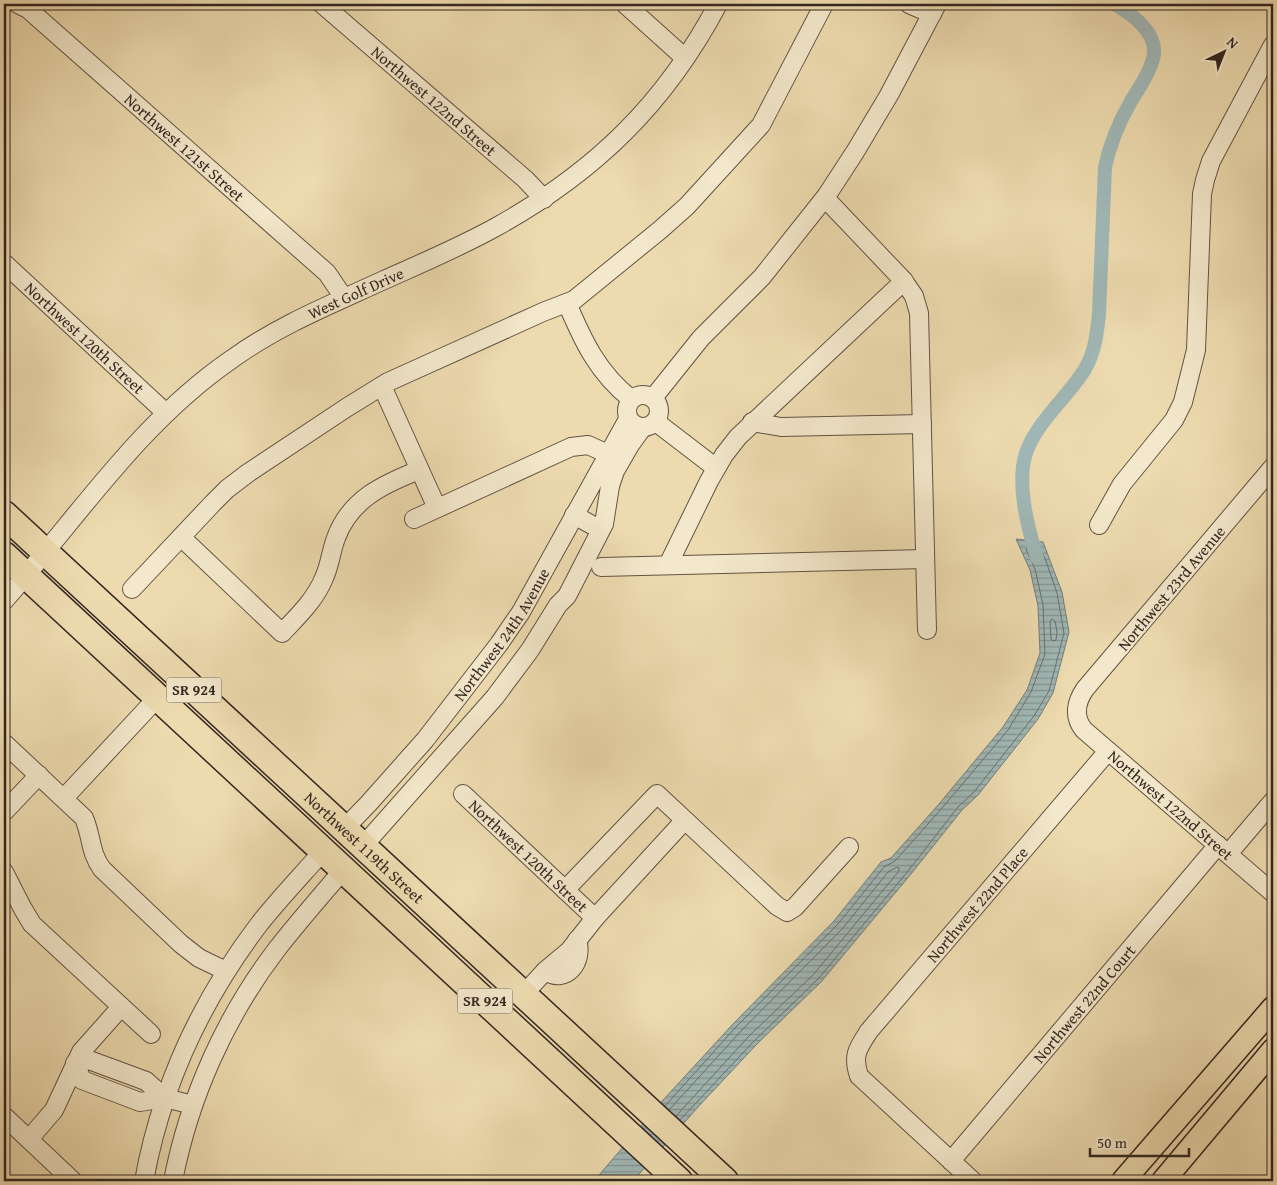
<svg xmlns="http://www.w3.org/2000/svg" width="1277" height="1185" viewBox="0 0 1277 1185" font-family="'Gentium Book Plus',serif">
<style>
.water{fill:url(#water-rules);stroke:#747e7b}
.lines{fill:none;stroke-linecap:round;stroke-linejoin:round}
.shore{stroke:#6a6f6c;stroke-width:1}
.canal{stroke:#a0b8b7;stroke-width:14}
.minor-casing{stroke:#625344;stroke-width:20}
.major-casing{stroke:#332620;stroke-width:25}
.highway-casing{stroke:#332620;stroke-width:29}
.minor{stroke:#f3e8cb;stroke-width:18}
.major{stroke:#eddbaf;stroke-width:22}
.highway{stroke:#eddbaf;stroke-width:26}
.labels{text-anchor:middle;stroke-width:4.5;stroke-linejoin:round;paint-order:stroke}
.shield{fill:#f3e8cb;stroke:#6d6053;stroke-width:1}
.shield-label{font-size:15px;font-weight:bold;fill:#332620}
.street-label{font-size:16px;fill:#332620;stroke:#f3e8cb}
</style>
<defs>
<pattern id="water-rules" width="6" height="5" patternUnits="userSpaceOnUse" patternTransform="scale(1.25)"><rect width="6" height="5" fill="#a0b8b7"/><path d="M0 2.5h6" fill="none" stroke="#839594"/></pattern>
</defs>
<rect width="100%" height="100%" fill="#eddbaf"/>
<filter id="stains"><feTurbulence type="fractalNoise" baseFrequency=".004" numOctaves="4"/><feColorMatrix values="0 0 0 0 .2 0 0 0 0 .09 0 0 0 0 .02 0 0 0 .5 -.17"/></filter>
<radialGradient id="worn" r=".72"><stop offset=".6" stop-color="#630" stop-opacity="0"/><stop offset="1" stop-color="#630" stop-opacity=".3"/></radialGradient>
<path class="water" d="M1016 539 1043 542 1062 592 1069 632 1053 693 1038 719 978 795 962 810 911 874 821 982 757 1044 698 1107 633 1181H594L664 1099 733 1024 834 921 881 862 891 858 939 804 1003 727 1027 690 1040 653 1038 606 1030 570Z"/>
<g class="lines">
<path class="shore" d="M1052 619 1055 621 1057 632 1056 640 1053 641 1051 639 1050 622Z
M665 1106 736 1027 838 924 884 867 895 861 943 807 1008 730 1031 692 1045 654 1043 605 1035 569 1026 549 1029 546 1039 547 1046 561 1057 593 1064 633 1049 691 1034 716 974 792 958 807 908 871 818 979 754 1041 680 1120
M669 1110 741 1031 843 928 888 872 897 867 899 868V871L813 975 749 1036 676 1116"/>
<path class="canal" d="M1037 558C1028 528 1016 484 1026 453 1037 421 1068 397 1085 369 1095 352 1097 333 1099 314L1105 167C1110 144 1118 124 1130 103 1138 89 1149 75 1153 59 1160 34 1132 14 1114 4"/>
<defs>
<g id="minor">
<path id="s1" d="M18 4 28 9 327 273 344 298"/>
<path id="s2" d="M322 4 525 179 544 199"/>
<path d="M625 4 685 58"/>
<path d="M909 4 932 14"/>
<path d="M825 198 903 280 914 296 919 313 927 630"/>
<path id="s3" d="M4 263 166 413"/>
<path d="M567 303C583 341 598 373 631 399"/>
<path d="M382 386 437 508"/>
<circle cx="643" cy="411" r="16"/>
<path d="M653 398 701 338 762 277 827 195 855 152 889 95 937 4"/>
<path d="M656 422 716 468"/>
<path d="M752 422 781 427 922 424"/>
<path id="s4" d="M1273 467 1085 689C1076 702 1073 717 1084 730L1273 893"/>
<path d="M574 515 592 525"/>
<path d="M414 519 571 447 588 445 608 454"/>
<path d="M1099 525 1122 484 1174 420 1183 402 1196 350 1202 194 1205 180 1211 161 1273 45"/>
<path d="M181 537 282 633C298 616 315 600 324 578 330 565 331 551 336 538 350 499 384 484 419 470"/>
<path d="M668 565 709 481 724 455 738 437 904 281"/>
<path d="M601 567 925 559"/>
<path d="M132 589 213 503 227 489 248 473 346 408 388 382 543 312 574 300 660 230 687 206 761 125 824 4"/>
<path id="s5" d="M4 601C77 518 140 422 232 359 279 325 332 304 384 280 422 263 460 247 496 227 595 172 665 104 718 4"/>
<path d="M4 743 84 818C92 837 90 853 102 869L181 944 199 958 226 971"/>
<path id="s6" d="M463 794 595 918"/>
<path d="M64 798 158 697"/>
<path d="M4 812 39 775"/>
<path id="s7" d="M344 829 369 803 425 740 499 644 521 612 628 419"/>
<path d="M363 846 495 697 530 650 558 605 567 596 604 524 610 486 615 471 630 445 643 427"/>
<path d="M1228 854 1273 801"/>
<path d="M4 872 23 909 32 924 151 1034"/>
<path d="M565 890 657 794 777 906 787 912 795 907 849 847"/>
<path d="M545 971C567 985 584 961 577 940"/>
<path d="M523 995 545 971 569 951 595 918 684 821"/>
<path d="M165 1098 146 1081 89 1060 75 1063 82 1080 140 1102 165 1098 193 1105"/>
<path d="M4 1116 73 1181"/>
<path d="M29 1139 54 1110 81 1052 121 1007"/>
<path id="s8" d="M951 1161 1218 845"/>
<path d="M144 1181C161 1087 202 999 260 923 280 898 302 875 323 851"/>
<path d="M173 1181C189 1098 225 1017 277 949 298 922 321 896 343 870"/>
<path id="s9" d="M973 1181 859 1076C852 1055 858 1048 869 1031L1108 751"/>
</g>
<path id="major" d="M1123 1181 1273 1008
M1163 1181 1273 1050"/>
<g id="highway">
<path id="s10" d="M4 514 725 1181"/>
<path d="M4 555 679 1181"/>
</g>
</defs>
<use href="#minor" class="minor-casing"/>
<use href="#major" class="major-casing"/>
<use href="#highway" class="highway-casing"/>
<use href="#minor" class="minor"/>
<use href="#major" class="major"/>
<use href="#highway" class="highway"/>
</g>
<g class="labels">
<g class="shield">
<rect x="166.5" y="677.5" width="55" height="25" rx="4"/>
<rect x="457.5" y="988.5" width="55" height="25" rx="4"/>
</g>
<g class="shield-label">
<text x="194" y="695">SR 924</text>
<text x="485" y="1006">SR 924</text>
</g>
<g class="street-label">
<text dy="6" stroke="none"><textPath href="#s2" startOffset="148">Northwest 122nd Street</textPath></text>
<text dy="6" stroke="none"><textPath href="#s1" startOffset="220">Northwest 121st Street</textPath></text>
<text dy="6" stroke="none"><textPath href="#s5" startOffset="474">West Golf Drive</textPath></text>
<text dy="6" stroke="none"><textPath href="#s3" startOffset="110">Northwest 120th Street</textPath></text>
<text transform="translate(1171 588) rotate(-50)" y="6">Northwest 23rd Avenue</text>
<text dy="6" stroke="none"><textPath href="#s7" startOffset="251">Northwest 24th Avenue</textPath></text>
<text dy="6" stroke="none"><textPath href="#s4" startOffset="450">Northwest 122nd Street</textPath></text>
<text dy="6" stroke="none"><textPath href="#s10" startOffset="491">Northwest 119th Street</textPath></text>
<text dy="6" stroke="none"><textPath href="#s6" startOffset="90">Northwest 120th Street</textPath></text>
<text dy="6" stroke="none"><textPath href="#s9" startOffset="370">Northwest 22nd Place</textPath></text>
<text dy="6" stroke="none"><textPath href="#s8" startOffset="206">Northwest 22nd Court</textPath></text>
</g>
</g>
<rect width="1277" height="1185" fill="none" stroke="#eddbaf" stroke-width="20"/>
<rect x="5" y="5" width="1267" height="1175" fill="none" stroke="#332620" stroke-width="2.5"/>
<rect x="10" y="10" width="1257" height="1165" fill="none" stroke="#332620"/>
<g transform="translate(1224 52) rotate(43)" stroke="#f3e8cb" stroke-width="4" paint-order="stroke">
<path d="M0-4L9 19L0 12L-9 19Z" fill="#332620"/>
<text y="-8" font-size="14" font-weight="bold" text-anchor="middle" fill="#332620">N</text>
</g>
<path d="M1090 1148v8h99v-8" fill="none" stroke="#332620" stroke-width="2.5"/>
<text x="1097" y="1148" font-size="15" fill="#332620" stroke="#f3e8cb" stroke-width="4" paint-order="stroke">50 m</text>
<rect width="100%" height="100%" filter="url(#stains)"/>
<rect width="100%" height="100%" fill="url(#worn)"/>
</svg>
